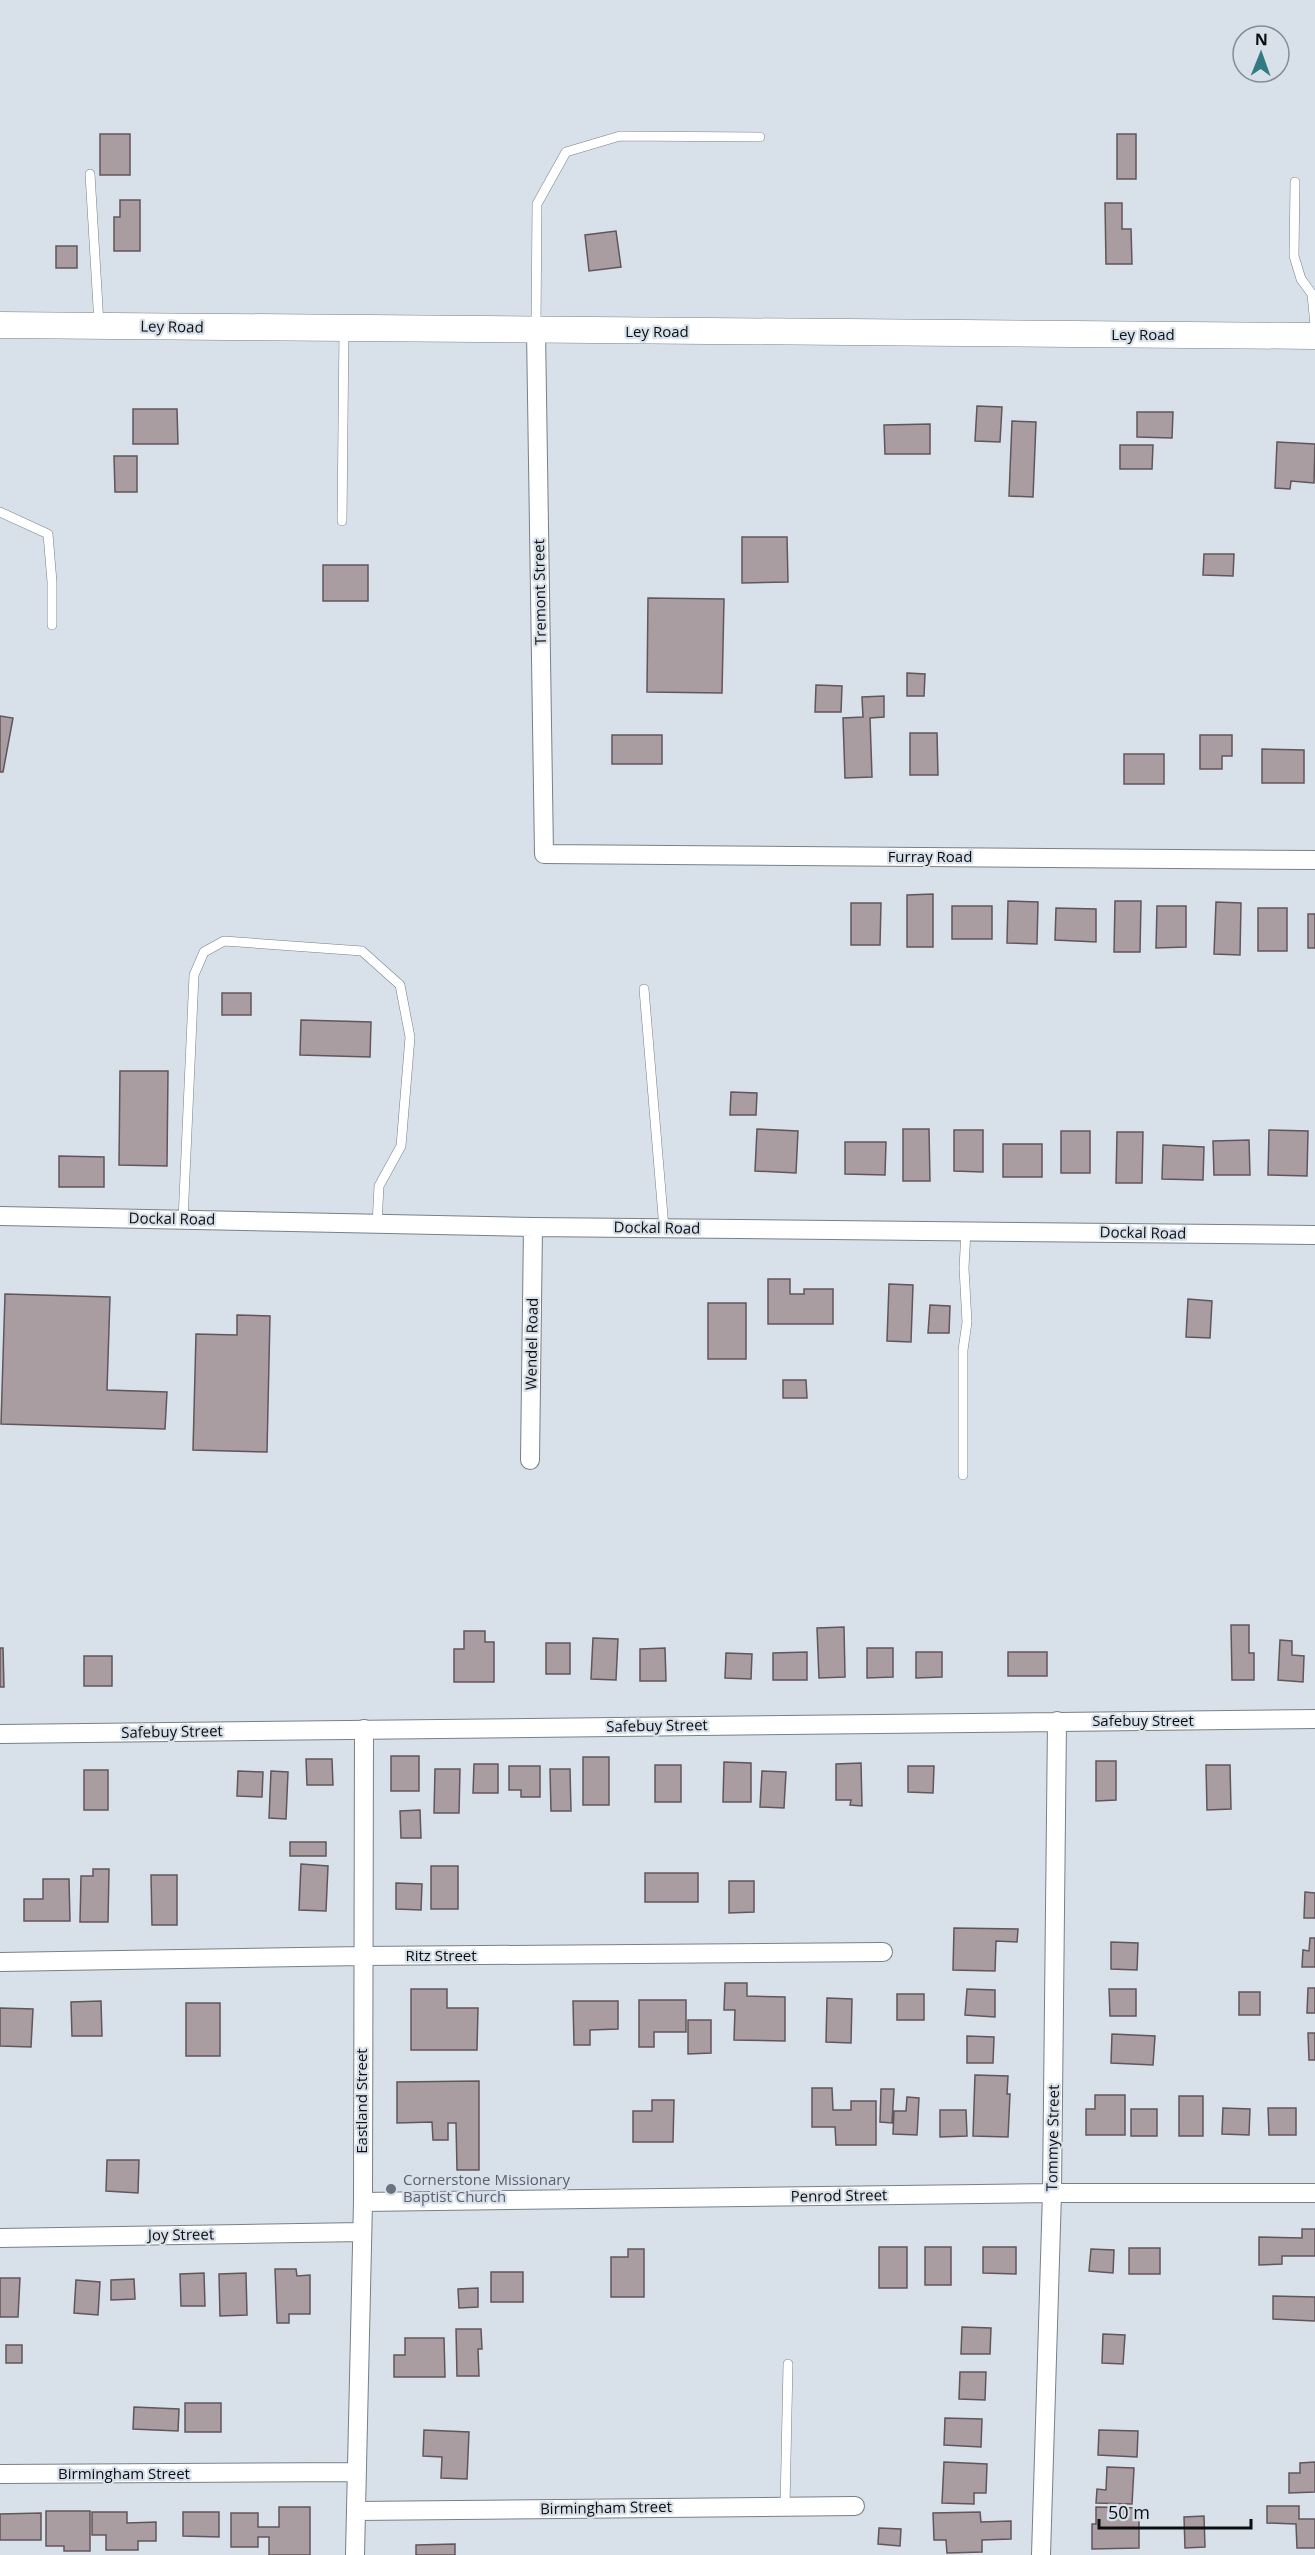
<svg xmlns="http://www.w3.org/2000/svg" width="1315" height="2555" viewBox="0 0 1315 2555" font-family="'Open Sans',sans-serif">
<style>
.building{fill:#aa9da1;stroke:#615659;stroke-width:1.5}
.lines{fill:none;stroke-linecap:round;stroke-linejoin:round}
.service-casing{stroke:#788088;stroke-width:10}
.minor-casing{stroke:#788088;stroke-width:20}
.secondary-casing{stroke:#788088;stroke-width:27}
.service{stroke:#fff;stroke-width:9}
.minor{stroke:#fff;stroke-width:18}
.secondary{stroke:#fff;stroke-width:26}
.worship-dot{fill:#6b7280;stroke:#d8e0ea;stroke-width:2}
.labels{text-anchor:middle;stroke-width:4.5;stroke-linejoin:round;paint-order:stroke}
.street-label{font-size:15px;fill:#0c0f12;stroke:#d8e0ea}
.worship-label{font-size:15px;fill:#5b616d;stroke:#d8e0ea;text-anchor:start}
</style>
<rect width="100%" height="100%" fill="#d8e0ea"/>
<path class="building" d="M100 134H130V175H100Z
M1117 134H1136V179H1117Z
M120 200H140V251H114V217H120Z
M1105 203H1122V229H1131L1132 264H1106Z
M616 231 621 267 589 271 585 235Z
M56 246H77V268H56Z
M977 406 1002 407 1000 442 975 441Z
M133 409H177L178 444H133Z
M1137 412H1173L1172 438 1137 437Z
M1012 421 1036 422 1033 497 1009 496Z
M930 424V454H885L884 425Z
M1277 442 1315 444 1314 483 1291 481 1290 489 1275 488Z
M1120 445H1153L1152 469H1120Z
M114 456H137V492H115Z
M742 537H787L788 582 742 583Z
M1204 554H1234L1233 576 1203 575Z
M323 565H368V601H323Z
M648 598 724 599 722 693 647 692Z
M907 673 925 674 924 696H907Z
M816 685 842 686 841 712H815Z
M884 696V717L870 718 872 777 845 778 843 718 863 717 862 697Z
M0 716 13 718 3 772H0Z
M910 733H937L938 775H910Z
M612 735H662V764H612Z
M1200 735H1232V756H1222V769H1200Z
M1262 749 1304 750V783H1262Z
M1124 754H1164V784H1124Z
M933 894V947H907V895Z
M1008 901 1038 902 1037 944 1007 943Z
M1115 901H1141L1140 952H1114Z
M1216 902 1241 903 1240 955 1214 954Z
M851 903H881L880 945H851Z
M952 906H992V939H952Z
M1157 906H1186V947L1156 948Z
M1056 908 1096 909V942L1055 940Z
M1258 908H1287V951H1258Z
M1308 914H1315V948H1308Z
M222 993H251V1015H222Z
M301 1020 371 1022 370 1057 300 1055Z
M120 1071H168L167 1166 119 1165Z
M731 1092 757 1093 756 1115H730Z
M757 1129 798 1131 796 1173 755 1171Z
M903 1129H929L930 1181H903Z
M954 1130H983V1172L954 1171Z
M1269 1130 1308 1131 1307 1176 1268 1175Z
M1061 1131H1090V1173H1061Z
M1117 1132H1143L1142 1183H1116Z
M1249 1140 1250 1175H1214L1213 1141Z
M845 1142H886L885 1175 845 1174Z
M1003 1144H1042V1177H1003Z
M1163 1145 1204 1147 1203 1180 1162 1179Z
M59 1156 104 1157V1187H59Z
M768 1279H790V1294H804V1289H833V1324H768Z
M889 1284 913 1285 911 1342 887 1341Z
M5 1294 110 1297 107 1390 167 1392 165 1429 1 1424Z
M1188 1299 1212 1301 1210 1338 1186 1337Z
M708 1303H746V1359H708Z
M930 1305 950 1306 949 1333H928Z
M237 1315 270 1316 267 1452 193 1450 196 1334 237 1335Z
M783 1380H806L807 1398H783Z
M1231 1625H1249V1653H1254V1680H1232Z
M844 1627 845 1677 819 1678 817 1628Z
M464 1631H485V1642H494V1682H454V1649H464Z
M593 1638 618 1639 616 1680 591 1679Z
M1280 1640 1292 1641V1655L1304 1656 1303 1682 1278 1680Z
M546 1643H570V1674H546Z
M0 1648H3L4 1687H0Z
M665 1648 666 1681H640V1649Z
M867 1648H893V1677L867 1678Z
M807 1652V1680H773V1653Z
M916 1652H942V1677L916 1678Z
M1008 1652H1047V1676H1008Z
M726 1653 752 1654 751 1679 725 1678Z
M84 1656H112V1686H84Z
M391 1756H419V1791H391Z
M583 1757H609V1805H583Z
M306 1759H332L333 1785H307Z
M1096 1761H1116V1800L1096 1801Z
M724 1762 751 1763V1802H723Z
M861 1763 862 1806 850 1805 851 1800H836V1764Z
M474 1764H498V1793H473Z
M655 1765H681V1802H655Z
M1206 1765H1230L1231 1809 1207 1810Z
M509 1766H540V1797H521V1790H509Z
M908 1766H934L933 1793 908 1792Z
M435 1769H460L459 1813H434Z
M550 1769H570L571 1811H551Z
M84 1770H108V1810H84Z
M238 1771 263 1772 262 1797 237 1796Z
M271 1771 288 1772 286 1819 269 1818Z
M762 1771 786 1772 784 1808 760 1807Z
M420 1810 421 1838H401L400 1811Z
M290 1842H326V1856H290Z
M301 1864 328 1866 326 1911 299 1910Z
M431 1866H458V1909H431Z
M93 1869H109L108 1922H80L81 1876H93Z
M645 1873H698V1902H645Z
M151 1875H177V1925H152Z
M43 1879H69L70 1921H24V1899H43Z
M729 1881H754V1912L729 1913Z
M396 1883 422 1884 421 1910 396 1909Z
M1305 1892 1315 1893V1918H1304Z
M954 1928 1018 1929 1017 1942 996 1941 995 1971 953 1970Z
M1310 1938H1315V1967H1302L1303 1950 1309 1951Z
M1111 1942 1138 1943 1137 1970 1111 1969Z
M725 1983H747V1996L785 1997V2041L734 2040 735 2010H724Z
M1308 1988H1315V2013H1307Z
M411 1989H447V2008H478L477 2050H411Z
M967 1989 995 1990V2017L965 2015Z
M1109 1989H1136V2016H1110Z
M1239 1992H1260V2015H1239Z
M897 1994H924V2020H897Z
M827 1998 852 1999 851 2043 826 2042Z
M639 2000H686V2032H654V2047H639Z
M101 2001 102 2036H72L71 2002Z
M573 2001H618V2029L590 2030V2045H574Z
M186 2003H220V2056H186Z
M0 2008 33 2009 31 2047 0 2046Z
M688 2020H711V2053L688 2054Z
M1308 2033H1315V2060H1309Z
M1112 2034 1155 2036 1153 2065 1111 2063Z
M967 2036 994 2037 993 2063H967Z
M975 2075 1008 2076 1007 2094H1010L1008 2137 973 2136Z
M479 2081V2170H457L456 2123H448V2140H433L432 2122 397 2123V2082Z
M812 2088H832L833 2110H851V2101H876V2145H836L835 2127H812Z
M881 2089H894L892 2123 880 2122Z
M1095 2095H1125V2135H1086V2109H1095Z
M1179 2096H1203V2136H1179Z
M907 2097 919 2098 917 2135 893 2134 894 2111H906Z
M652 2100H674L673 2142H633V2111H652Z
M1223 2108 1250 2109 1249 2135 1222 2134Z
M1268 2108H1296V2135H1269Z
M1131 2109H1157V2136H1131Z
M940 2110H966L967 2136 940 2137Z
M107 2160H139L138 2193 106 2191Z
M1302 2229H1315V2256H1282V2264L1259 2265V2237L1302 2238Z
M879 2247H907V2288H879Z
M925 2247H951V2285H925Z
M983 2247H1016V2274L983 2273Z
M1129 2248H1160V2274H1129Z
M628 2249H644V2297H611V2257H628Z
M1091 2249 1114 2250 1113 2273 1089 2271Z
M275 2269H296L297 2276 310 2275V2314H289V2323H277Z
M491 2272H523V2302H491Z
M204 2273 205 2306H181L180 2274Z
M246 2273 247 2315 220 2316 219 2274Z
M0 2278H20L18 2317H0Z
M134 2279 135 2299 111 2300V2280Z
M76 2280 100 2282 98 2315 74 2313Z
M478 2288V2307L459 2308 458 2289Z
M1273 2296 1315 2297V2321L1273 2319Z
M962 2327 991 2328 990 2354H961Z
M456 2329H481L482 2349H478L479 2376H457Z
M1103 2334 1125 2335 1123 2364 1102 2363Z
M405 2338H444L445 2377H394V2355H405Z
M6 2345H22V2363H6Z
M960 2372H986L985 2400 959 2399Z
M185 2403H221V2432H185Z
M134 2407 179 2409 178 2431 133 2429Z
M945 2418 982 2419 981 2447 944 2445Z
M424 2430 469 2432 467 2479 441 2478 442 2457 423 2456Z
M1099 2430 1138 2431 1137 2457 1098 2455Z
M944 2462 987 2464 986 2493H974V2504L942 2503Z
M1315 2462V2492L1289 2493V2473H1300V2463Z
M1107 2467 1134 2468 1132 2504 1096 2503 1097 2489 1106 2490Z
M1267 2506H1299V2519H1315V2548H1297L1296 2524 1267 2523Z
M279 2507H310V2555H269V2537H258V2547H231V2513H258V2527H279Z
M1096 2507 1139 2508V2548L1092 2549V2524H1096Z
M46 2511H90V2551H64V2546H46Z
M92 2512H127V2523L156 2522V2541H138V2550H106V2535H92Z
M183 2512H219V2537L183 2536Z
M980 2512 981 2522 1011 2521V2539L982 2540V2552L947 2553 946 2540H934L933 2513Z
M41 2513V2540H0V2514Z
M1204 2516 1205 2547 1185 2548 1184 2517Z
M879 2528 901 2529 900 2546 878 2544Z
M455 2544V2555H416V2545Z"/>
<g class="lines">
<defs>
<path id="service" d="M90 174 99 324
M1295 182 1294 256 1301 279 1312 294 1315 326
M536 329 537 204 566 152 620 136 760 137
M0 512 48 534 52 582V625
M342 521 344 329
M644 989 664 1228
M183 1220 194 975 204 952 224 941 362 951 400 985 410 1037 401 1146 379 1186 377 1224
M963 1475V1350L967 1322 964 1268 966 1231
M785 2507 788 2364"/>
<path id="minor" d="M536 331 544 854 1315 860
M0 1216 533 1227 1315 1235
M530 1460 533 1227
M0 1734 1315 1719
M0 1962 363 1956 883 1952
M363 2202 1052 2193H1315
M0 2238 362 2232
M0 2474 357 2472
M356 2511 855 2506
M355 2555 363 2202 364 1729
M1041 2555 1052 2193 1057 1721"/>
<path id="secondary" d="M0 325 1315 336"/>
</defs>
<use href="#service" class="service-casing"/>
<use href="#minor" class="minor-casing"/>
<use href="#secondary" class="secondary-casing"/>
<use href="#service" class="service"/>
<use href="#minor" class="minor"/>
<use href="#secondary" class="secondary"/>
</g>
<circle class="worship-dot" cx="391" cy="2189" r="6"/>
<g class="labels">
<g class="street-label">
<text transform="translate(172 327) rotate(1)" y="5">Ley Road</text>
<text x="657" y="337">Ley Road</text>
<text x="1143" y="340">Ley Road</text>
<text transform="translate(540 592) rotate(-91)" y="5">Tremont Street</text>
<text x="930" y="862">Furray Road</text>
<text transform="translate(172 1219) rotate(1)" y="5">Dockal Road</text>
<text transform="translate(657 1228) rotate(1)" y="5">Dockal Road</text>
<text transform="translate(1143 1233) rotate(1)" y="5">Dockal Road</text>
<text transform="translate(532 1344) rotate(-89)" y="5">Wendel Road</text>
<text x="1143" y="1726">Safebuy Street</text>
<text transform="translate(657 1726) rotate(-1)" y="5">Safebuy Street</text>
<text transform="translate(172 1732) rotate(-1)" y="5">Safebuy Street</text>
<text x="441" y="1961">Ritz Street</text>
<text transform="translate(362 2101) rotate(-90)" y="5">Eastland Street</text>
<text transform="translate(1053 2138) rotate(-89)" y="5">Tommye Street</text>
<text transform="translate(839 2196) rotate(-1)" y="5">Penrod Street</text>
<text transform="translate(181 2235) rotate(-1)" y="5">Joy Street</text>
<text x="124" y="2479">Birmingham Street</text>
<text transform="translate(606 2508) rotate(-1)" y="5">Birmingham Street</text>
</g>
<g class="worship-label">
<text x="403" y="2185">Cornerstone Missionary<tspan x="403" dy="17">Baptist Church</tspan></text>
</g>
</g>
<g transform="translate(1261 54) rotate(1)"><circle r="28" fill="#d8e0ea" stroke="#868c94" stroke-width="1.5"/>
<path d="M0-4.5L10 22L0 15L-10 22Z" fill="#317a80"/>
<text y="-9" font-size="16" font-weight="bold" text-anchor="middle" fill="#0c0f12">N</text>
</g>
<path d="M1099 2519v9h152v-9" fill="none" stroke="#0c0f12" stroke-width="3"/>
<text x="1108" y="2519" font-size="18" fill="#0c0f12" stroke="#d8e0ea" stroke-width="4.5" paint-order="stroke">50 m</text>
</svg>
